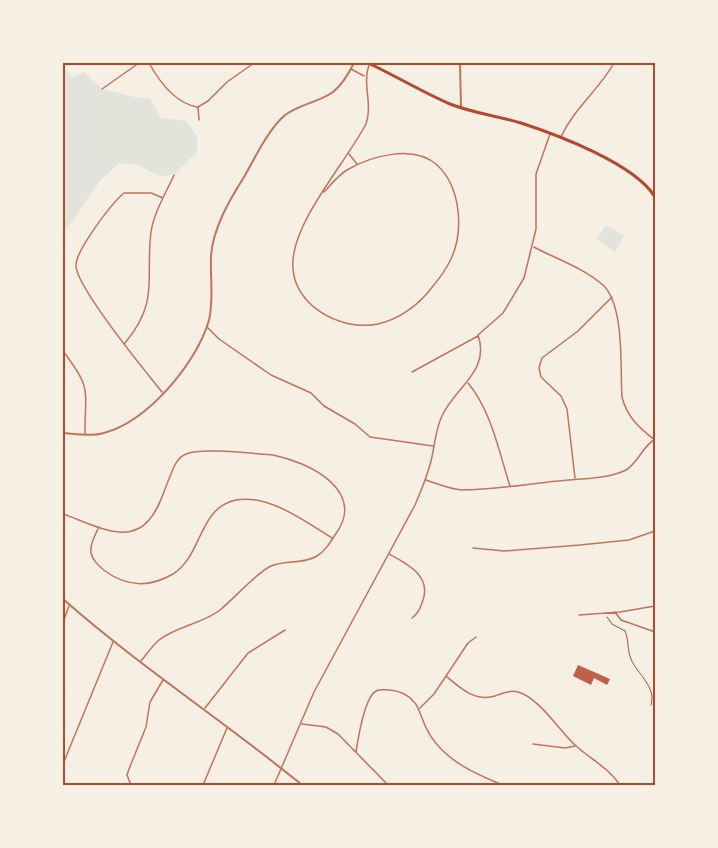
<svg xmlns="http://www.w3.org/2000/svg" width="718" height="848" viewBox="0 0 718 848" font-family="'Nunito Sans',sans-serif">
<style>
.green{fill:#e2e4dc}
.building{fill:#bf614a}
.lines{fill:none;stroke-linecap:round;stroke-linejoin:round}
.path{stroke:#b5482f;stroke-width:1}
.minor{stroke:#c5725c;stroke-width:1.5}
.tertiary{stroke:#c5725c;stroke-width:2}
.secondary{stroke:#b5482f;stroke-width:3}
.neatline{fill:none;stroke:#b5482f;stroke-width:2}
</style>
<rect width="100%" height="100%" fill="#f6efe4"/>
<path class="green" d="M63 68 73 77 84 72 102 89 138 98H150L161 118 186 121 197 136V152L176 173 161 177 138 165 119 163 100 181 63 234Z
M606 225 624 236 615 252 597 239Z"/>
<path class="building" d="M578 665 610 679 607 685 594 678 591 685 573 676Z"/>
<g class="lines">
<path class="path" d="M607 617 612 624 625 631C629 640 627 650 631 659 637 674 657 687 651 705"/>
<path class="minor" d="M149 63C159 81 175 103 197 107
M351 69 364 76
M102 89 139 63
M199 120 198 107 208 101 227 82 254 63
M561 137C574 108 599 90 614 63
M349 154 357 164
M324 192C331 185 337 176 347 170 371 156 413 144 437 165 461 187 464 231 451 259 446 269 440 278 433 286 420 304 400 319 378 324 339 332 289 303 293 260 296 218 346 162 366 124 373 104 362 84 369 65
M534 247C556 259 584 268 603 285 625 306 620 368 622 397 627 417 639 428 655 440
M207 327 219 339 271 375 311 393 324 406 355 424 370 437 433 446
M125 343C160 301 145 279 151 232 154 212 166 193 174 175
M63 351C92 389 85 388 85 434
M412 372 478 336
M468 383C491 410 499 452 510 486
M162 392C145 371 77 288 76 266 75 251 112 203 124 193H151L163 198
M575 478 567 409 561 396 541 377 539 368 542 358 578 331 612 297
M426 480C438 484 449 489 462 490 494 490 526 484 558 481 577 479 609 479 626 470 638 463 642 447 654 440
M63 514C88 522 127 547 149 520 159 509 163 493 169 479 173 469 176 458 186 454 201 447 255 454 273 455 309 462 368 491 335 535 330 543 325 551 317 556 303 565 283 559 269 567 252 577 236 597 220 610 202 624 177 626 159 640 152 646 147 654 141 661
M99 527C95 535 90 544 91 553 93 561 99 566 105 571 127 587 149 588 173 574 203 555 198 508 236 500 269 494 306 522 332 538
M473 548 504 551 580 545 629 540 655 531
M389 554C408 564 433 577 422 603 420 609 418 614 412 618
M615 612 621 620 655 632
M579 615 620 612 655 606
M63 622 69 606
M446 676C460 688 475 702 495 696 503 693 510 690 518 692 538 697 560 731 575 745 590 759 609 768 620 785
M205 708 248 653 285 630
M420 708 434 694 468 643 476 637
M302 724 326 727 338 734 388 785
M533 744 565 748 575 746
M356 752C358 739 364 698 376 691 380 689 385 690 390 690 400 691 408 694 414 702 419 707 419 712 422 718 426 730 433 741 442 750 459 767 480 775 502 785
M63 764 113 642
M131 785 127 775 129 769 146 727 150 702 163 680
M203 785 227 728
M274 785 314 692 415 505C421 491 427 477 431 461 435 446 435 430 442 416 454 388 491 371 478 335L503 313 524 278 536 229V174L550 134"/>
<path class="tertiary" d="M460 63 461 107
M63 433C76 434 91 437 104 433 148 421 197 363 209 320 214 299 210 278 211 256 213 228 229 201 244 177 255 158 268 130 284 116 298 104 318 103 333 92 342 85 349 73 354 63
M63 599C139 666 224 721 302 785"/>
<path class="secondary" d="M368 63C396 76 422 92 450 104 473 113 497 116 521 123 558 135 635 164 655 197"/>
</g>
<rect width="718" height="848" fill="none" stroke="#f6efe4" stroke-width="129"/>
<rect x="64" y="64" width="590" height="720" class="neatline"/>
</svg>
